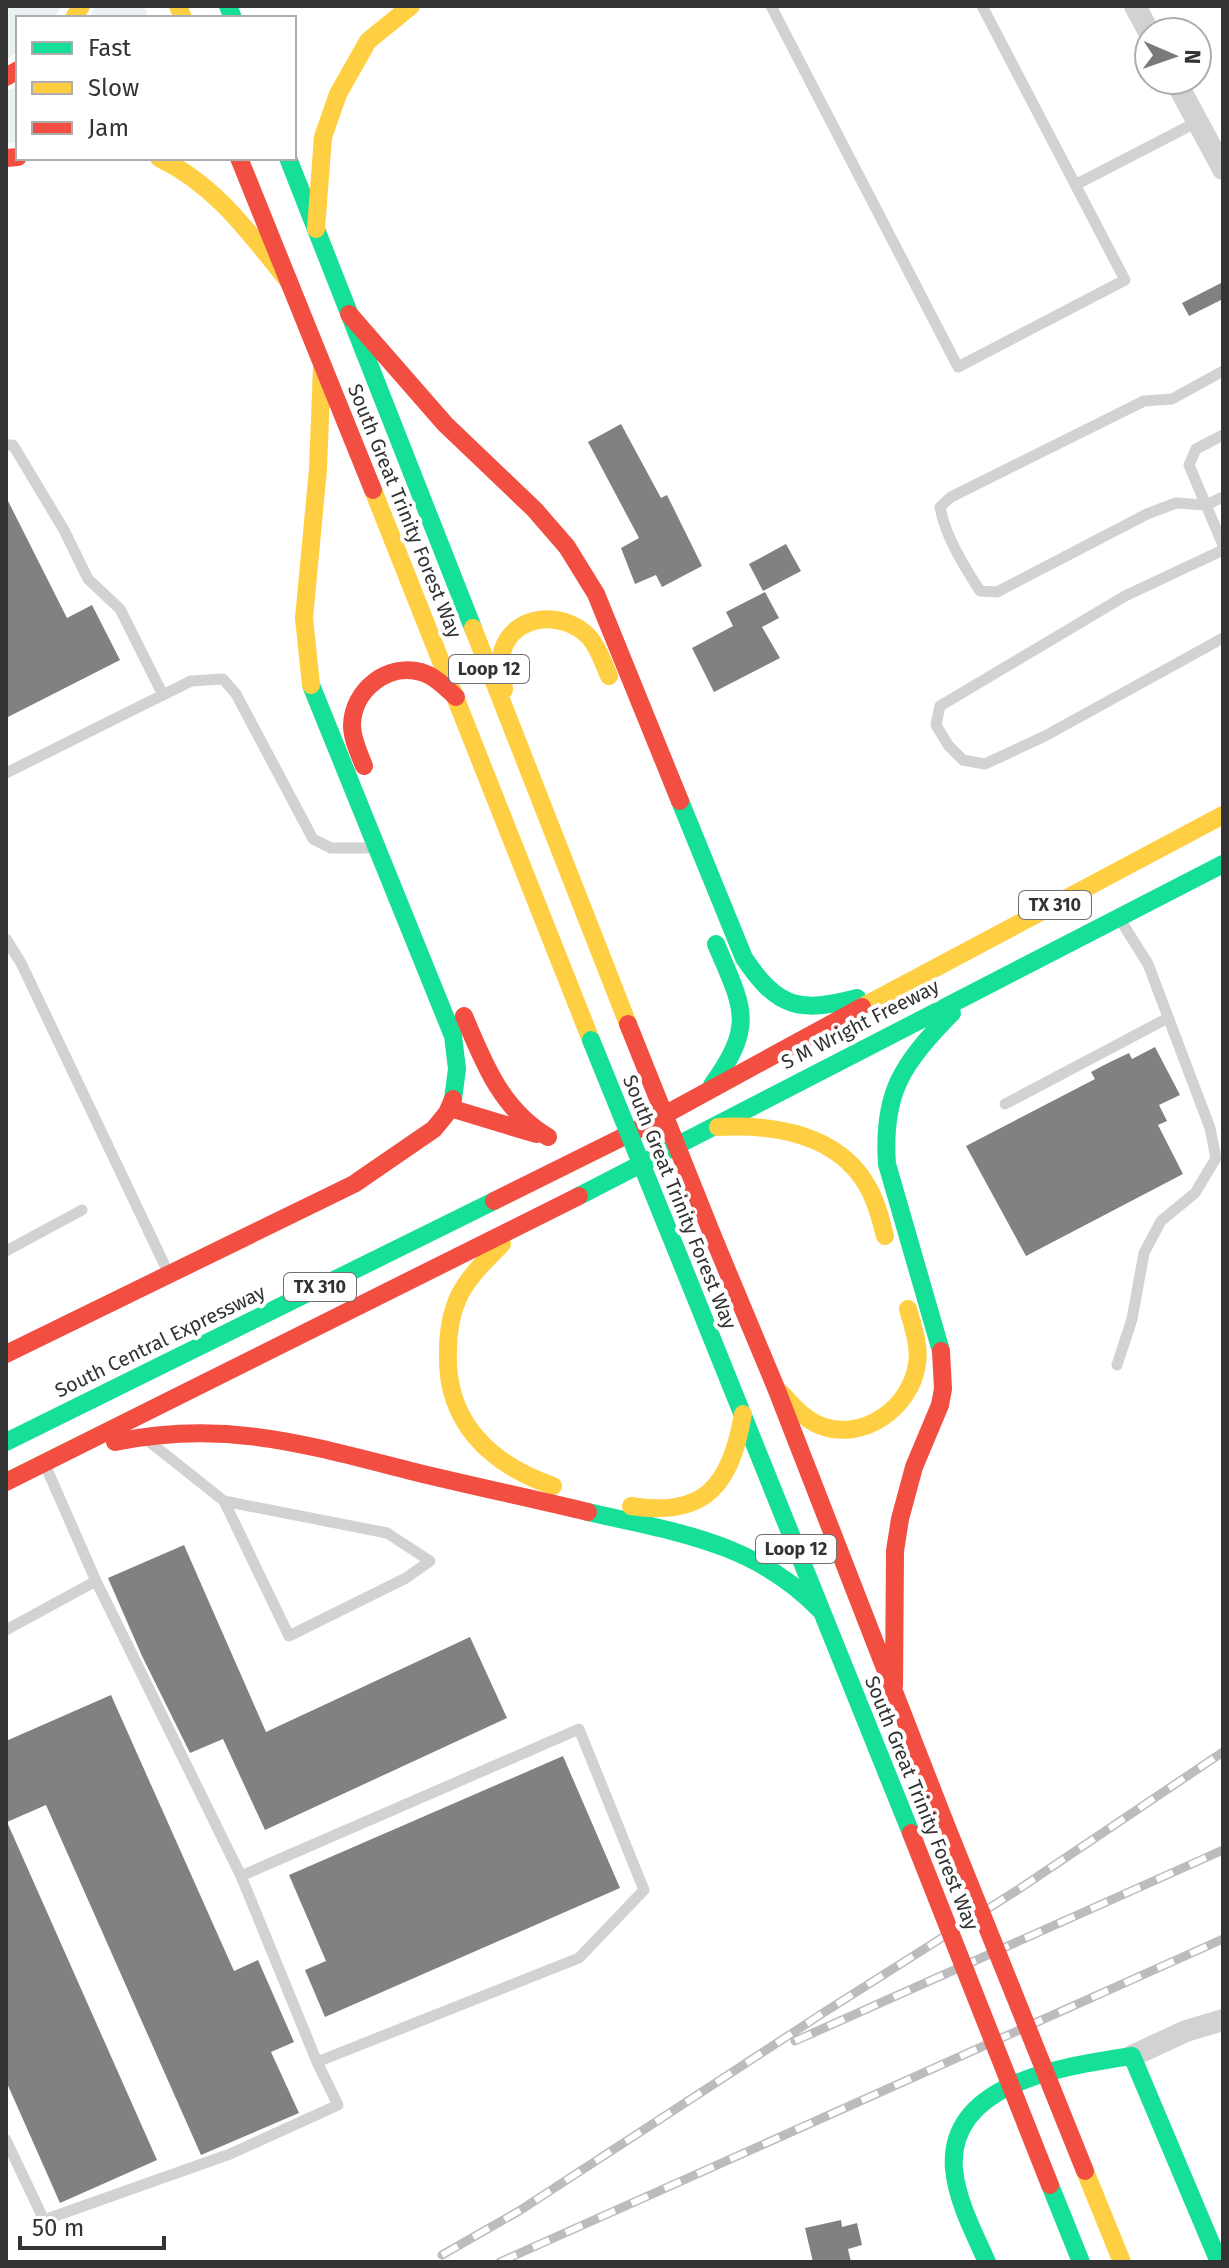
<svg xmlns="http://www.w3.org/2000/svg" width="1229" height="2268" viewBox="0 0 1229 2268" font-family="'Fira Sans',sans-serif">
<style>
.green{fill:#ebf1f3}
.building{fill:#818181}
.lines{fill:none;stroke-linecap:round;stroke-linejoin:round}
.lane{stroke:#d2d2d2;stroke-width:11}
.street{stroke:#d2d2d2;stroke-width:22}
.fast{stroke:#16e098;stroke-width:18}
.slow{stroke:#ffcf43;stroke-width:18}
.jam{stroke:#f24e42;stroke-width:18}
.rail-casing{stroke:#bcbcbc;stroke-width:9}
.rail{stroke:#fff;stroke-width:6;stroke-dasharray:18;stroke-linecap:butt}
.fast-bridge{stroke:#16e098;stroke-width:18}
.jam-bridge{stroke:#f24e42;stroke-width:18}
.labels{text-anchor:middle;stroke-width:8;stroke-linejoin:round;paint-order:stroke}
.shield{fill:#fff;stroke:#707070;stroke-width:2}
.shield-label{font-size:18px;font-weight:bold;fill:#333}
.street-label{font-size:20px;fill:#333;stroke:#fff}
</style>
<rect width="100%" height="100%" fill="#fff"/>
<path class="green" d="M6 6H62L54 18H18V51L6 60Z
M95 6H144L149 18H89Z
M18 86V143L6 144V91Z"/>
<path class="building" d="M1223 282V299L1189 316 1182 303Z
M621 424 661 498 667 495 702 566 662 587 656 575 635 584 621 548 639 538 588 442Z
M6 497 67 618 92 605 120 660 6 718Z
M786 544 801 571 763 591 749 564Z
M765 592 779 618 762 627 780 658 714 692 692 648 733 626 726 612Z
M1155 1047 1180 1095 1159 1105 1167 1121 1158 1125 1183 1174 1026 1256 966 1146 1095 1079 1091 1072 1108 1063 1129 1053 1132 1059Z
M184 1545 266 1732 470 1637 507 1718 265 1830 223 1739 190 1753 142 1656 108 1578Z
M111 1695 234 1971 258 1960 294 2042 271 2052 299 2113 201 2155 46 1805 7 1822 157 2160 60 2203 6 2081V1741Z
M563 1756 620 1888 325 2017 305 1970 326 1961 289 1875Z
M841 2220 842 2227 857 2223 862 2245 848 2249 851 2262H813L805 2228Z"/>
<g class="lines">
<path class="lane" d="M771 6 958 367 1125 280 982 6
M1077 184 1197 122
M1223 371 1172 399 1144 401 951 497 940 507C945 536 964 566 980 591L997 592 1147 514 1176 503 1206 505 1223 497
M1223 435 1196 449 1189 465 1223 545
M6 445H13L64 530 88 579 120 609 163 695
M1223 550 1125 596 940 706 936 725 948 745 963 760 985 764 1045 736 1223 638
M6 773 191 681 223 679 236 694 313 839 331 848H371
M6 939 21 963 168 1272
M1005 1104 1168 1018
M6 1251 82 1210
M1117 1365 1132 1319 1144 1253 1161 1221 1195 1193 1216 1158 1210 1128 1148 964 1121 921
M151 1443 224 1501 289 1636 406 1578 430 1561 387 1533 224 1501
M46 1467 96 1581 241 1876 579 1729 644 1890 579 1958 317 2062 241 1876
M6 1630 96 1581
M6 2140 44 2220 230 2154 338 2105 317 2062"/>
<path class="street" d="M1135 6 1149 32
M1175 80 1223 169
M1132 2056 1186 2031 1223 2020"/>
<path class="fast" d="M228 6 233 18
M288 158 473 628
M311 685 453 1036 457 1069 453 1099
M680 801 744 958C778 1009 800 1013 857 998
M712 1085C756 1024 743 1008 716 944
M579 1196 1223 864
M682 1264 911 1833
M941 1351 887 1164C882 1092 903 1063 952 1013
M6 1442 494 1201
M588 1512C675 1532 755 1542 820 1610
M1050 2185 1081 2262
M987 2262C974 2233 957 2201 954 2169 947 2081 1068 2066 1132 2056L1219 2262"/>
<path class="slow" d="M178 6 183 18
M74 18 81 6
M159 158C216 185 250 234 289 282
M316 229 323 137 338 94 368 41 411 6
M373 490 591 1040
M473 628 628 1024
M311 685 304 618 318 469 322 367
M504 690C503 678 499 664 502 652 513 613 564 610 589 637 599 648 603 663 609 676
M862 1007 1223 815
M718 1127C774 1124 840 1134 869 1189 877 1204 881 1220 885 1236
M502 1244C486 1260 469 1276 459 1296 451 1313 448 1332 448 1351 445 1422 490 1464 553 1486
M781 1393C792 1405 803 1418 819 1425 862 1443 911 1408 917 1364 920 1346 913 1327 908 1309
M631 1506C706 1518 731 1484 743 1414
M1085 2171 1122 2262"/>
<path class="jam" d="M6 77 18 70
M6 158 18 157
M239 158 373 490
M349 314 445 424 535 510 567 547 596 594 680 801
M364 766C359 753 352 739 352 725 353 690 387 663 421 672 435 676 446 688 456 697
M464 1016C484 1064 502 1110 548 1137
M450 1108 536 1134
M494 1201 635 1131 862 1007
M716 1244 776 1388 944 1820
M6 1354 354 1184 434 1129 447 1113 453 1099
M115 1442C226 1419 308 1445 415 1472 472 1486 530 1498 588 1512
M6 1482 579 1196
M894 1686 895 1551 900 1519 914 1467 940 1405 943 1389 941 1351"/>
<defs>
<path id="rail" d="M795 2041 1223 1850
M442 2255 519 2211 823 2013 1019 1889 1223 1752
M500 2262 1223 1939"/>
</defs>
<use href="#rail" class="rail-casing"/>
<use href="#rail" class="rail"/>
<path class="fast-bridge" d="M591 1040 682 1264"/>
<path class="jam-bridge" d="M628 1024 716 1244
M944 1820 1085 2171
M911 1833 1050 2185"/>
</g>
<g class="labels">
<g class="shield">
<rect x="449" y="655" width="80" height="28" rx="6"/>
<rect x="1019" y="891" width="72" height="28" rx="6"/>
<rect x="284" y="1273" width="72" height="28" rx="6"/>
<rect x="756" y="1535" width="80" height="28" rx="6"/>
</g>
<g class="shield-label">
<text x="489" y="675">Loop 12</text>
<text x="1055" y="911">TX 310</text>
<text x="320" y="1293">TX 310</text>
<text x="796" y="1555">Loop 12</text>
</g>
<g class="street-label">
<text transform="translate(405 511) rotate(68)" y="7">South Great Trinity Forest Way</text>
<text transform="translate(860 1024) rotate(-27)" y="7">S M Wright Freeway</text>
<text transform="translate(680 1202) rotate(68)" y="7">South Great Trinity Forest Way</text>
<text transform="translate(160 1341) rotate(-26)" y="7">South Central Expressway</text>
<text transform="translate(922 1803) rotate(68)" y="7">South Great Trinity Forest Way</text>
</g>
</g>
<rect width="1229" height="2268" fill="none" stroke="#333333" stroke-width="16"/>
<rect x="16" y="16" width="280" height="144" fill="#ffffff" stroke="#adadad" stroke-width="2"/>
<rect x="32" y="42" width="40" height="12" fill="#16e098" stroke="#adadad" stroke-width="2"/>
<text x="88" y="56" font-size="24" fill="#333333">Fast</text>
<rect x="32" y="82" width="40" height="12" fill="#ffcf43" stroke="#adadad" stroke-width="2"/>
<text x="88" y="96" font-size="24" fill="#333333">Slow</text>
<rect x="32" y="122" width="40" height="12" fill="#f24e42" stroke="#adadad" stroke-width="2"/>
<text x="88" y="136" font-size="24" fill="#333333">Jam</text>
<g transform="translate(1173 56) rotate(92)"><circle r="38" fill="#ffffff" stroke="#adadad" stroke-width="2"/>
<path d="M0-6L14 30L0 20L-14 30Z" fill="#7a7a7a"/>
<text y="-12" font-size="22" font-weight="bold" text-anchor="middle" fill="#333333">N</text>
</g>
<path d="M20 2236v12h144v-12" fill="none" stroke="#333333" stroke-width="4"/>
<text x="32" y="2236" font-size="24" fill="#333333" stroke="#ffffff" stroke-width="6" paint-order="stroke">50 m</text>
</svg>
